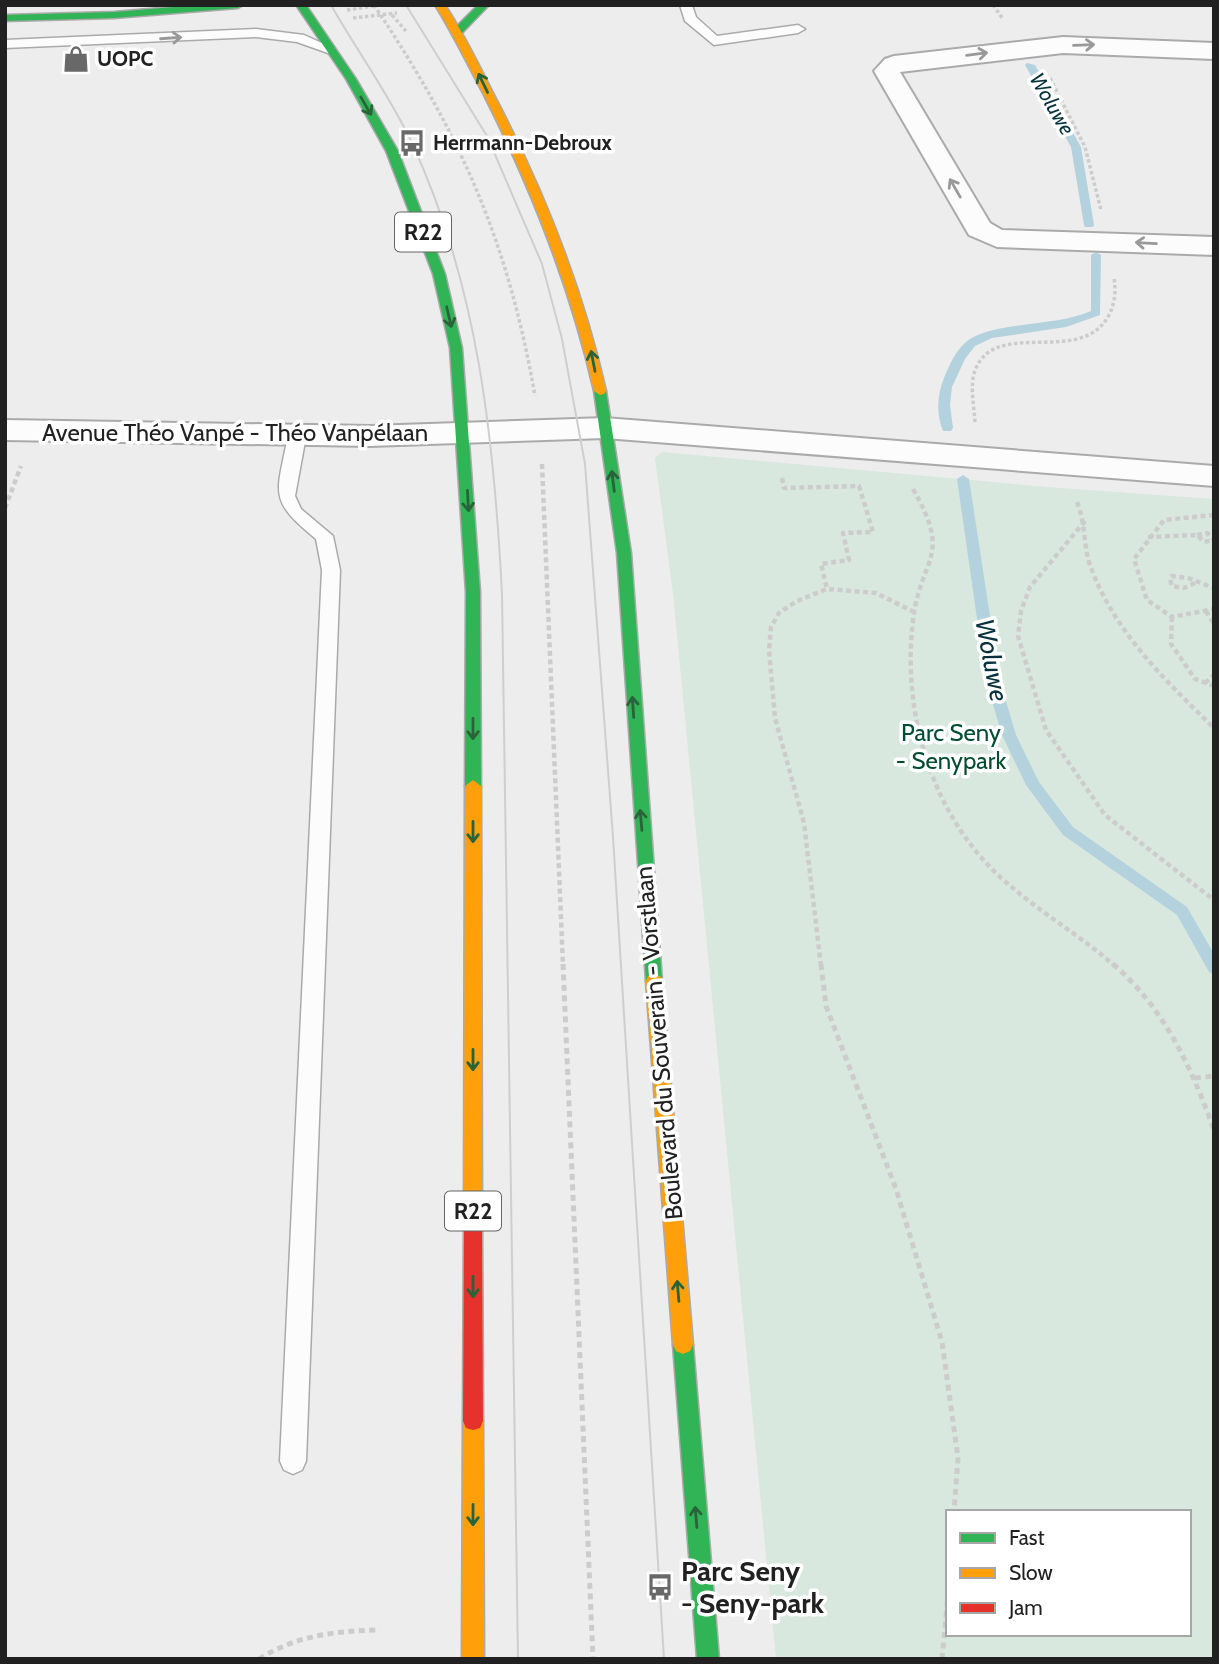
<svg xmlns="http://www.w3.org/2000/svg" width="1219" height="1664" viewBox="0 0 1219 1664" font-family="Cabin,sans-serif">
<style>
.green{fill:#d8e8df;fill-rule:evenodd}
.lines{fill:none;stroke-linecap:round;stroke-linejoin:round}
.stream{fill:#b4d2dd;fill-rule:evenodd}
.lane-casing{stroke:#abaaab;stroke-width:3}
.street-casing{stroke:#abaaab;stroke-width:4}
.fast-casing{stroke:#abaaab;stroke-width:3}
.slow-casing{stroke:#abaaab;stroke-width:3}
.jam-casing{stroke:#abaaab;stroke-width:3}
.path-far2{stroke:#cdcccd;stroke-width:3.5;stroke-dasharray:3.5 2.5;stroke-linecap:butt}
.path-far1{stroke:#cdcccd;stroke-width:4.5;stroke-dasharray:5 3.5;stroke-linecap:butt}
.path{stroke:#cdcccd;stroke-width:5;stroke-dasharray:6 4.5;stroke-linecap:butt}
.lane{fill:#fcfcfc;fill-rule:evenodd}
.street{fill:#fcfcfc;fill-rule:evenodd}
.fast{fill:#30b455;fill-rule:evenodd}
.slow{fill:#ff9f0a;fill-rule:evenodd}
.jam{fill:#e5322d;fill-rule:evenodd}
.tram{stroke:#cfcecf;stroke-width:2}
.oneway{stroke:#9a999a}
.oneway2{stroke:#286339}
.labels{text-anchor:middle;stroke-width:7;stroke-linejoin:round;paint-order:stroke}
.far-poi-label{font-size:21px;font-weight:bold;fill:#222122;stroke:#fff;text-anchor:start}
.far-water-label{font-size:21px;font-style:italic;fill:#08313d;stroke:#fff}
.shield{fill:#fff;stroke:#646464;stroke-width:2}
.shield-label{font-size:23px;font-weight:bold;fill:#222122}
.street-label{font-size:24px;fill:#222122;stroke:#fff}
.park-label{font-size:24px;fill:#024d32;stroke:#fff}
.water-label{font-size:26px;font-style:italic;fill:#08313d;stroke:#fff}
.near-poi-label{font-size:28px;font-weight:bold;fill:#222122;stroke:#fff;text-anchor:start}
</style>
<rect width="100%" height="100%" fill="#eeedee"/>
<path class="green" d="M662 452 1047 487 1214 499V1659H776L673 594 655 458ZM948 1512H1189V1634H948Z"/>
<g class="lines">
<path class="stream" d="M1027 63 1035 65 1081 147 1094 225 1093 227H1085L1084 225 1071 147 1025 65Z
M1096 252 1101 255 1100 315 1066 327 992 338 975 346 965 359 952 387 950 405 953 428 951 431H943C936 414 937 395 944 378 949 366 955 351 966 342 992 321 1056 327 1091 311V255Z
M963 475 969 479 1000 681 1016 735 1039 782 1073 827 1187 907 1214 954V974L1209 972 1177 915 1063 835 1026 785 1002 735 986 681 957 479Z"/>
<defs>
<path id="lane" d="M680 5H692L696 17 717 36 798 25 805 29 798 33 714 45 685 21Z
M256 29 304 35 335 49 328 53 297 42 256 37 5 48V40Z
M297 431 306 436 295 496 301 509 333 536 340 570 306 1461 302 1470 293 1474 284 1470 280 1461 322 570 316 539C267 499 277 494 288 436Z"/>
<path id="street" d="M1063 37 1214 43V59L1063 53 900 72 990 223 1002 230 1214 237V255L997 247 969 235 874 71 885 59 894 56Z
M605 418 1214 466V486L605 438 370 446 5 440V420L370 426Z"/>
<path id="fast" d="M197 5H243L238 8 114 18 5 21V15L114 12Z
M296 5H306L356 79 398 151 445 274 462 348 480 592 481 786 473 792 465 786 466 592 450 348 433 274 386 151 346 79Z
M478 5H489L462 33H454V29Z
M600 387 606 391 631 553 662 981 660 986 654 988 648 986 646 981 617 553 594 391Z
M683 1336 690 1339 693 1345 719 1659H697L673 1345 676 1339Z"/>
<path id="slow" d="M435 5H445C464 34 479 65 494 95 544 190 582 286 606 391L604 394 600 395 594 391C570 286 532 190 484 95 468 65 453 34 435 5Z
M473 780 481 786 482 1228 480 1234 473 1236 466 1234 464 1228 465 786Z
M654 974 660 976 662 981 693 1345 690 1351 683 1354 676 1351 673 1345 646 981 648 976Z
M473 1412 480 1414 483 1421 484 1659H462L463 1421 466 1414Z"/>
<path id="jam" d="M473 1220 480 1222 482 1228 483 1421 480 1428 473 1430 466 1428 463 1421 464 1228 466 1222Z"/>
</defs>
<use href="#lane" class="lane-casing"/>
<use href="#street" class="street-casing"/>
<use href="#fast" class="fast-casing"/>
<use href="#slow" class="slow-casing"/>
<use href="#jam" class="jam-casing"/>
<path class="path-far2" d="M374 5C461 135 508 241 535 396
M993 5 1003 19
M347 10 381 5
M392 15 406 31
M353 18 397 13
M1050 78 1085 147 1101 210
M975 422C974 405 969 384 976 368 998 318 1082 367 1109 315 1115 303 1116 291 1114 278"/>
<path class="path-far1" d="M542 464 563 966
M782 478 784 488 859 486 873 532 843 533 849 560 821 564 827 589
M913 489C953 559 921 555 913 620 902 711 930 810 997 874 1033 908 1077 933 1115 966
M1077 502C1086 524 1083 545 1090 565 1114 632 1165 680 1214 728
M5 508 21 466
M1214 515 1164 520 1134 559 1147 600 1172 617 1214 609
M1085 521 1030 587 1021 611 1018 636 1046 730 1105 815 1214 900
M1197 535 1207 533 1214 540
M1148 537 1197 535 1204 542 1214 540
M1195 583 1184 588 1172 586 1170 579 1172 576 1188 578 1214 588
M1206 611 1214 624
M1172 617 1171 644 1195 679 1214 686
M1205 683 1214 675
M821 966 804 823 775 718 769 650 771 627 779 613 797 601 827 589 876 593 914 612"/>
<path class="path" d="M563 964 593 1659
M821 964 826 1006 896 1189 942 1342 958 1458 954 1512
M1113 964C1165 1009 1191 1067 1214 1130
M1195 1078 1214 1076
M259 1659C297 1635 336 1631 380 1630
M942 1659 948 1596"/>
<use href="#lane" class="lane"/>
<use href="#street" class="street"/>
<use href="#fast" class="fast"/>
<use href="#slow" class="slow"/>
<use href="#jam" class="jam"/>
<path class="tram" d="M331 5C357 51 389 94 412 143 478 286 494 438 502 594L518 1659
M406 5 487 136 542 264 562 339 585 464 613 837 664 1659"/>
</g>
<defs><path id="oneway-shaft" d="M-6 0H5M1.5-3L5.5 0L1.5 3" fill="none" stroke-width="1.6" stroke-linecap="round" stroke-linejoin="round" transform="scale(1.75)"/></defs>
<g class="oneway">
<use href="#oneway-shaft" transform="translate(171 38) rotate(-4)"/>
<use href="#oneway-shaft" transform="translate(1084 45) rotate(-2)"/>
<use href="#oneway-shaft" transform="translate(977 54) rotate(-7)"/>
<use href="#oneway-shaft" transform="translate(955 188) rotate(-120)"/>
<use href="#oneway-shaft" transform="translate(1146 243) rotate(-177)"/>
</g>
<g class="oneway2">
<use href="#oneway-shaft" transform="translate(483 83) rotate(-116)"/>
<use href="#oneway-shaft" transform="translate(366 106) rotate(60)"/>
<use href="#oneway-shaft" transform="translate(449 317) rotate(77)"/>
<use href="#oneway-shaft" transform="translate(593 361) rotate(-101)"/>
<use href="#oneway-shaft" transform="translate(613 481) rotate(-97)"/>
<use href="#oneway-shaft" transform="translate(468 501) rotate(87)"/>
<use href="#oneway-shaft" transform="translate(633 707) rotate(-94)"/>
<use href="#oneway-shaft" transform="translate(473 729) rotate(90)"/>
<use href="#oneway-shaft" transform="translate(641 820) rotate(-95)"/>
<use href="#oneway-shaft" transform="translate(473 832) rotate(90)"/>
<use href="#oneway-shaft" transform="translate(473 1060) rotate(90)"/>
<use href="#oneway-shaft" transform="translate(473 1287) rotate(90)"/>
<use href="#oneway-shaft" transform="translate(678 1291) rotate(-95)"/>
<use href="#oneway-shaft" transform="translate(473 1515) rotate(90)"/>
<use href="#oneway-shaft" transform="translate(696 1517) rotate(-95)"/>
</g>
<defs>
<symbol id="shop-bare" viewBox="-9 -9 18 18"><path d="M-5-2.5h2.3a2.7 3.5 0 0 1 5.4 0H5L5.5 6h-11ZM-1.5-2.5h3a1.5 2.3 0 0 0-3 0Z" fill="#696869" stroke="#fff" stroke-width="2.5" paint-order="stroke"/></symbol>
<symbol id="bus-bare" viewBox="-9 -9 18 18"><path d="M-5-6H5V4H4V6H2V4H-2V6H-4V4H-5ZM-3.5-4V0h7V-4ZM-3.5 1.2v1.5H-2V1.2ZM2 1.2v1.5H3.5V1.2Z" fill="#696869" stroke="#fff" stroke-width="2.5" paint-order="stroke"/></symbol>
</defs>
<g fill-rule="evenodd">
<use href="#shop-bare" x="57" y="40" width="38" height="38"/>
<use href="#bus-bare" x="393" y="124" width="38" height="38"/>
<use href="#bus-bare" x="641" y="1568" width="38" height="38"/>
</g>
<g class="labels">
<g class="far-poi-label">
<text x="97" y="66">UOPC</text>
<text x="433" y="150">Herrmann-Debroux</text>
</g>
<g class="far-water-label">
<text transform="translate(1052 104) rotate(60)" y="7">Woluwe</text>
</g>
<g class="shield">
<rect x="395" y="212.5" width="56" height="39" rx="5"/>
<rect x="445" y="1191.5" width="56" height="39" rx="5"/>
</g>
<g class="shield-label">
<text x="423" y="240">R22</text>
<text x="473" y="1219">R22</text>
</g>
<g class="street-label">
<text x="235" y="441">Avenue Théo Vanpé - Théo Vanpélaan</text>
<text transform="translate(659 1043) rotate(-95)" y="8">Boulevard du Souverain - Vorstlaan</text>
</g>
<g class="park-label">
<text x="951" y="741">Parc Seny<tspan x="951" dy="28">- Senypark</tspan></text>
</g>
<g class="water-label">
<text transform="translate(992 660) rotate(79)" y="9">Woluwe</text>
</g>
<g class="near-poi-label">
<text x="681" y="1581">Parc Seny<tspan x="681" dy="32">- Seny-park</tspan></text>
</g>
</g>
<rect width="1219" height="1664" fill="none" stroke="#222122" stroke-width="14"/>
<rect x="946" y="1510" width="245" height="126" fill="#ffffff" stroke="#a7a6a7" stroke-width="2"/>
<rect x="960" y="1533" width="35" height="10" fill="#30b455" stroke="#a7a6a7" stroke-width="2"/>
<text x="1009" y="1545" font-size="21" fill="#222122">Fast</text>
<rect x="960" y="1568" width="35" height="10" fill="#ff9f0a" stroke="#a7a6a7" stroke-width="2"/>
<text x="1009" y="1580" font-size="21" fill="#222122">Slow</text>
<rect x="960" y="1603" width="35" height="10" fill="#e5322d" stroke="#a7a6a7" stroke-width="2"/>
<text x="1009" y="1615" font-size="21" fill="#222122">Jam</text>
</svg>
